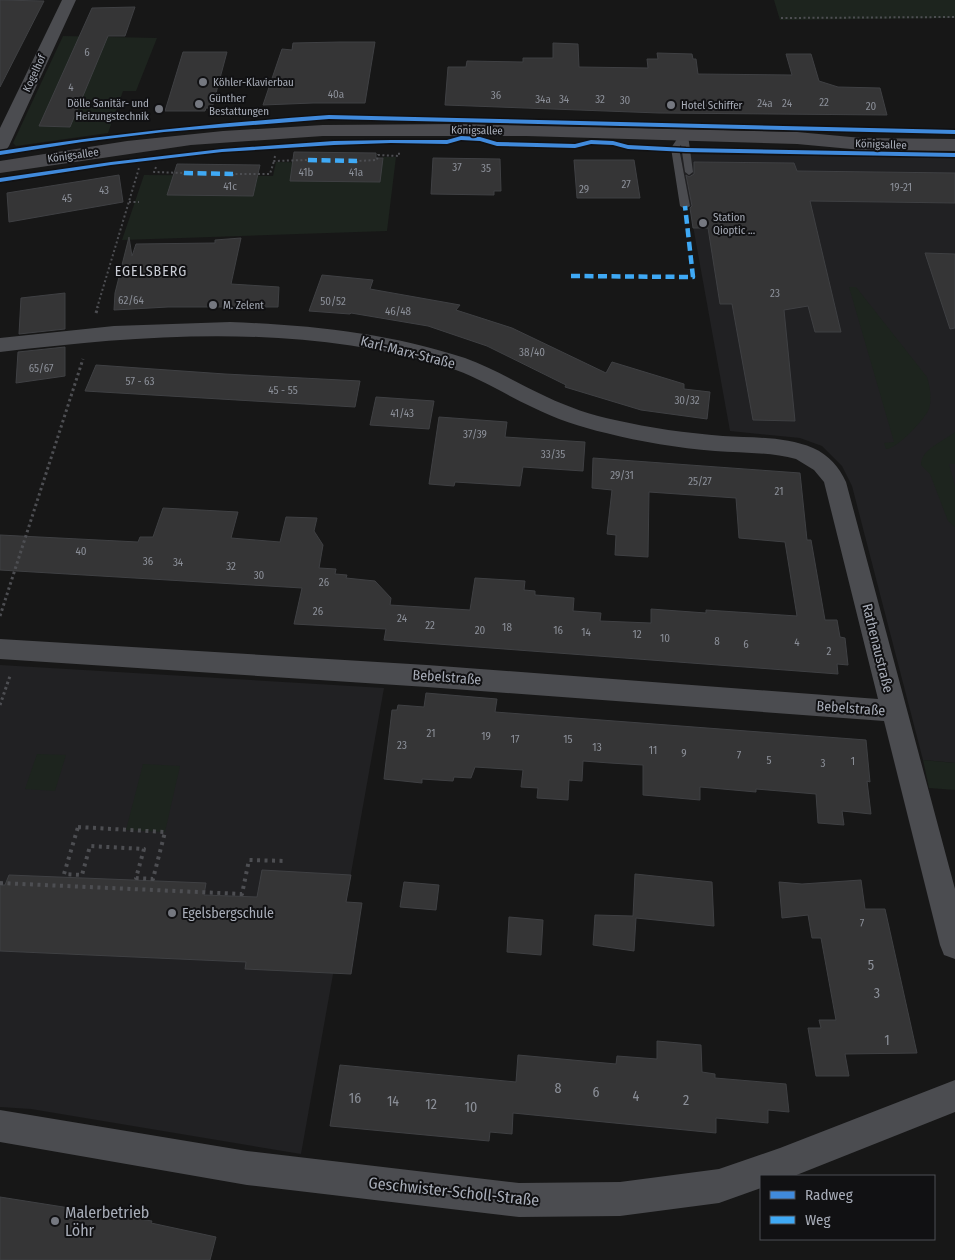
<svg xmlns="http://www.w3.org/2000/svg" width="955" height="1260" viewBox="0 0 955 1260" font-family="'Fira Sans Condensed',sans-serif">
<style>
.built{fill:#212123}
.green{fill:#1d241e}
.building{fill:#353536;stroke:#3f4043}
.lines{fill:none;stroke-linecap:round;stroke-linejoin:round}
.path-far2{stroke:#4d4e52;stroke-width:2;stroke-dasharray:2 2.5;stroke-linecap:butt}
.path-far1{stroke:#4d4e52;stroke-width:3;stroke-dasharray:2.5 3;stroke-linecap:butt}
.path{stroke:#4d4e52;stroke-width:4;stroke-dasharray:3 4.5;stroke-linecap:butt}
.lane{fill:#4b4c50;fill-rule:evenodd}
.street{fill:#4b4c50;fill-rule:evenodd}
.secondary{fill:#4a4a4e;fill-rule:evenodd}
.quiet{stroke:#3fa9f5;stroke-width:4.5;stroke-dasharray:9 4.5;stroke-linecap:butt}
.cycleway-casing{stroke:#111113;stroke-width:3}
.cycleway{fill:#408adc;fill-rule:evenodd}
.poi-dot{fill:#757880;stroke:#111113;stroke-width:2}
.labels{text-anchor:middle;stroke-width:4;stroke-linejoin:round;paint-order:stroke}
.number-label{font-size:11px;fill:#8b8f98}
.far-street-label{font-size:11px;fill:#a8adb8;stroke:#111113}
.far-poi-label{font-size:11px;fill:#a8adb8;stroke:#111113;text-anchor:start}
.far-quarter-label{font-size:14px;letter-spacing:1px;fill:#c9ccd4;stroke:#111113}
.street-label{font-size:14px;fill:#a8adb8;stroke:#111113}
.poi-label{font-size:14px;fill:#a8adb8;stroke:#111113;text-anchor:start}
.near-number-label{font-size:14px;fill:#8b8f98}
.near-street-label{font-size:16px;fill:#a8adb8;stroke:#111113}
.near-poi-label{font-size:16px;fill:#a8adb8;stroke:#111113;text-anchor:start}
</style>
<rect width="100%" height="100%" fill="#171717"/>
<path class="built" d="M680 154 955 158V763L923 760 852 486 842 466 822 446 800 438 730 431Z
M0 665 384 688 301 1154 31 1109 0 1107Z"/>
<path class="green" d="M774 0H955V18L780 20Z
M63 36 157 38 136 91H123L108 133 16 146 13 143Z
M383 157H396L387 231 122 240 144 175 273 176 276 162 382 163Z
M849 287H856L927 377C930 387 932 398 929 409 925 419 897 449 886 449L884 443 894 442Z
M955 432V464H949L955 486V527L948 521 930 474 921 465C921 449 944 441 955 432Z
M37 754 66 755 55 791 25 789Z
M923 760 955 763V790L929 788Z
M143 764 180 766 165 832 126 830Z"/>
<path class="building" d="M0 0 44 1 0 87Z
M135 7 125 36H108L70 127 39 126 92 8Z
M340 42H375L365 103H313L263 105 282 49 292 50 293 43Z
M553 43 578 44 579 67 648 68 647 59H658L657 53 692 54 693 59H696L698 74 792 75 786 54H811L819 81 838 87 880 88 887 115 659 113 445 105 448 67H466L467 61 523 62V58H553Z
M183 52H227L212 108H206L205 111H165Z
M294 152 376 153V158H383L380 182 290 181Z
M433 158 500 159 501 191H494V195L431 194Z
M574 160H634L640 198H577Z
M694 162 794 163 797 171 955 173V203L810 201 841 332H815L808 306 784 310 795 421 753 420 732 304H720L708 228H693L690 208 692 206 686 175 689 177 694 174Z
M177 164 260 165 253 196 167 195Z
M119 175 123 202 9 222 7 193Z
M129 237 132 256 136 244 215 243V240L241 238 231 284 279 287 278 307H168L114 310 115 293Z
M925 253 955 254V328L950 329Z
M322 275 373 280 370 289 460 305 456 310 512 328 606 373 612 362 684 384V389L710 392 707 419 641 410 565 387 566 385 487 346 428 326 351 313 350 314 309 311Z
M65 293V329L19 334 21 298Z
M65 347V376L16 383 18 352Z
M96 365 225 374 360 381 355 407 85 391Z
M376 397 434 401 429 429 370 425Z
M439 417 507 422 505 437 585 442 583 471 523 467 520 486 455 482 454 486 429 484Z
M593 458 800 473 807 540H811L825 620H837L840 637 845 638 848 665 837 664 838 674 384 640 386 629 294 624 302 588 0 570V535L138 542 140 537H153L163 508 238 512 231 538 280 542 286 517 317 518 314 531 323 545 319 568 336 569 335 574 347 575 346 578 375 581 391 598 390 605 470 610 475 578 525 581 524 590 535 591V595L574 598 573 611 601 613 600 621 651 623V609L706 613V610L797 616 785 542 739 538 736 498 649 492 648 557 615 555 616 535 607 534 612 490 592 488Z
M426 693 497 699 495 712 866 740 870 782 867 781 871 814 842 811 844 825 818 823 816 794 756 789V792L700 787V800L643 795V765L610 763 583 761 582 781 569 780 568 800 537 798 538 788 521 787 523 770 475 767 471 778 454 777 453 781 422 779V783L384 779 392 710H397L398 705 424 707Z
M262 870 351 875 346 902 362 903 351 974 245 969 246 962 0 951V885H5L9 875 206 883 204 895 257 897Z
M635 874 712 882 714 926 636 918 634 951 593 945 595 915 633 916Z
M861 880 865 909H885L917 1053 845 1054 849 1076H816L808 1028H821L819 1020H836L821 938H812L808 915 782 918 779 882 802 884Z
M404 882 439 885 436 910 400 907Z
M509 917 543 920 541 955 507 952Z
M657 1041 701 1045 702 1072 715 1074V1078L786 1084 789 1112 768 1110V1123L716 1118V1133L513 1113 512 1134 490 1132 489 1141 330 1126 340 1065 516 1082 518 1055 616 1064 617 1056 657 1059Z
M0 1197 152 1221 151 1223 216 1237 210 1260H0Z"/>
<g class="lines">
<path class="path-far2" d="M781 18 955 17
M275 156 274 161 308 160V162
M357 163V161L377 160 378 155 399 156V152
M156 167 154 172 184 173V175
M233 176V174H270L274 161
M129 202H139
M97 308 139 168"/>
<path class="path-far1" d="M96 313 98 307
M0 616 83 359
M0 705 10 676"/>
<path class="path" d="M78 827 165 832 153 879 136 878 144 849 90 846 82 875 64 874Z
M0 883 242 894 249 860 286 861"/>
<path class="lane" d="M684 132 688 135 693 172 689 175 685 172 681 145 679 148 690 206 685 209 680 206 671 148 681 133Z"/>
<path class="street" d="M62 0H76L9 146 6 150 0 151V128Z
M230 322C310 325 388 333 465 358 493 368 519 384 547 397 568 407 591 415 615 420 650 428 686 433 723 436 752 438 785 436 813 448 829 455 839 467 846 482L955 889V959L944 955 940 945 884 721 427 687 0 659V639L427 665 878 699 824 482 814 470 796 459C770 452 741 453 715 451 678 448 641 442 606 433 580 427 556 419 532 407 504 394 477 376 447 367 300 323 150 334 0 352V338L114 326Z
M955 1080V1112L794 1176H761V1188L719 1203 620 1216 519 1217 247 1185 0 1142V1110L247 1151 519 1183 620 1182 719 1169 780 1148Z"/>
<path class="secondary" d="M458 124 797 132 862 138 955 139V151L862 150 797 144 526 136H323L191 145 0 173V161L127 141 223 131 323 125Z"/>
<path class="quiet" d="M308 160 357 161
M184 173 233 174
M571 276 693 277 685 206"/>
<defs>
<path id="cycleway" d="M329 115 955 130V134L329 119 164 132 82 142 0 155V151C109 134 219 123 329 115Z
M461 136 480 137 497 142 575 144 591 140 613 141 628 145 686 148 955 153V157L686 152 628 149 613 145 591 144 575 148 497 146 480 141 461 140 447 144 391 143 334 145 222 152 111 165 0 182V178L111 162 222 149 334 141 391 140H447Z"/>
</defs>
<use href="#cycleway" class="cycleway-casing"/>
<use href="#cycleway" class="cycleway"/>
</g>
<g class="poi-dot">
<circle cx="203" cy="82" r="5"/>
<circle cx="199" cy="104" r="5"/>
<circle cx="671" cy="105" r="5"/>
<circle cx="159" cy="109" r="5"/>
<circle cx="703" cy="223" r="5"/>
<circle cx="213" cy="305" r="5"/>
<circle cx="172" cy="913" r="5"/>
<circle cx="55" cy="1221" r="5"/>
</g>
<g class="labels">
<g class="number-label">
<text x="87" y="56">6</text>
<text x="71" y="91">4</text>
<text x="336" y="98">40a</text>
<text x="496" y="99">36</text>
<text x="543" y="103">34a</text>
<text x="564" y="103">34</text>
<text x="600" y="103">32</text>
<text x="625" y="104">30</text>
<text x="824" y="106">22</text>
<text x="765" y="107">24a</text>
<text x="787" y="107">24</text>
<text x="871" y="110">20</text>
<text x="457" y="171">37</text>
<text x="486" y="172">35</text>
<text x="306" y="176">41b</text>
<text x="356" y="176">41a</text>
<text x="626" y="188">27</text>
<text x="230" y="190">41c</text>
<text x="901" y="191">19-21</text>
<text x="584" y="193">29</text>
<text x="104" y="194">43</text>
<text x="67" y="202">45</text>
<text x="775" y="297">23</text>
<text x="131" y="304">62/64</text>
<text x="333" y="305">50/52</text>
<text x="398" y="315">46/48</text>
<text x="532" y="356">38/40</text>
<text x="41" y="372">65/67</text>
<text x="140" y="385">57 - 63</text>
<text x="283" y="394">45 - 55</text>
<text x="687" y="404">30/32</text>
<text x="402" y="417">41/43</text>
<text x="475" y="438">37/39</text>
<text x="553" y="458">33/35</text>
<text x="622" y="479">29/31</text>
<text x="700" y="485">25/27</text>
<text x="779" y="495">21</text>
<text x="81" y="555">40</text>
<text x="148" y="565">36</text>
<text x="178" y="566">34</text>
<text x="231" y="570">32</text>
<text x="259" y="579">30</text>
<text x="324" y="586">26</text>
<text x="318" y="615">26</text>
<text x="402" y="622">24</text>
<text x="430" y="629">22</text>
<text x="507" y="631">18</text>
<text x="480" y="634">20</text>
<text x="558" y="634">16</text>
<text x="586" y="636">14</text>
<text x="637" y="638">12</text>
<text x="665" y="642">10</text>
<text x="717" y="645">8</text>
<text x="797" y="646">4</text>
<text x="746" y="648">6</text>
<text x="829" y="655">2</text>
<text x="431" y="737">21</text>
<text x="486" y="740">19</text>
<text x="515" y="743">17</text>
<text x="568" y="743">15</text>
<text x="402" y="749">23</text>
<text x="597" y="751">13</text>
<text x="653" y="754">11</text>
<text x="684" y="757">9</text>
<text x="739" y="759">7</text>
<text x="769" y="764">5</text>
<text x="853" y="765">1</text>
<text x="823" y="767">3</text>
<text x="862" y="927">7</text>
</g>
<g class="far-street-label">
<text transform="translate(34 73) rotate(-65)" y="4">Kogelhof</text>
<text transform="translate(477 130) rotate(1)" y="4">Königsallee</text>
<text transform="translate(881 144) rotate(2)" y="4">Königsallee</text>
<text transform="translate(73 155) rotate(-8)" y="4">Königsallee</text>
</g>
<g class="far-poi-label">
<text x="213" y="86">Köhler-Klavierbau</text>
<text x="209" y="102">Günther<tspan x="209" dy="13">Bestattungen</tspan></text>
<text x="149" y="107" text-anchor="end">Dölle Sanitär- und<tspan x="149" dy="13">Heizungstechnik</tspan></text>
<text x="681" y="109">Hotel Schiffer</text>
<text x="713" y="221">Station<tspan x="713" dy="13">Qioptic ...</tspan></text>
<text x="223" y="309">M. Zelent</text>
</g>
<g class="far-quarter-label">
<text x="151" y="276">EGELSBERG</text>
</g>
<g class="street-label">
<text transform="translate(408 352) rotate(14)" y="5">Karl-Marx-Straße</text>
<text transform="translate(878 648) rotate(76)" y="5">Rathenaustraße</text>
<text transform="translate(447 677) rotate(4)" y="5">Bebelstraße</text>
<text transform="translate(851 708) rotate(4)" y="5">Bebelstraße</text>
</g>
<g class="poi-label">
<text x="182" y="918">Egelsbergschule</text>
</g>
<g class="near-number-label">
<text x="871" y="970">5</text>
<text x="877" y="998">3</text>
<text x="887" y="1045">1</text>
<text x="558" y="1093">8</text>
<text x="596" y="1097">6</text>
<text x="636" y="1101">4</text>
<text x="355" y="1103">16</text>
<text x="686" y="1105">2</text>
<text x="393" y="1106">14</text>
<text x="431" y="1109">12</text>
<text x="471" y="1112">10</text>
</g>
<g class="near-street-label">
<text transform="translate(454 1191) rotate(6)" y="6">Geschwister-Scholl-Straße</text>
</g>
<g class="near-poi-label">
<text x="65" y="1218">Malerbetrieb<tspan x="65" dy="18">Löhr</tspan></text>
</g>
</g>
<rect x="760" y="1175" width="175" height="65" fill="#111113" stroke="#4d4f55"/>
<rect x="770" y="1191" width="25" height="8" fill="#408adc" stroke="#4d4f55"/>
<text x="805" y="1200" font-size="15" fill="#a8adb8">Radweg</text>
<rect x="770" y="1216" width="25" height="8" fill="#3fa9f5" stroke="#4d4f55"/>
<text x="805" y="1225" font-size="15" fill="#a8adb8">Weg</text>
</svg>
